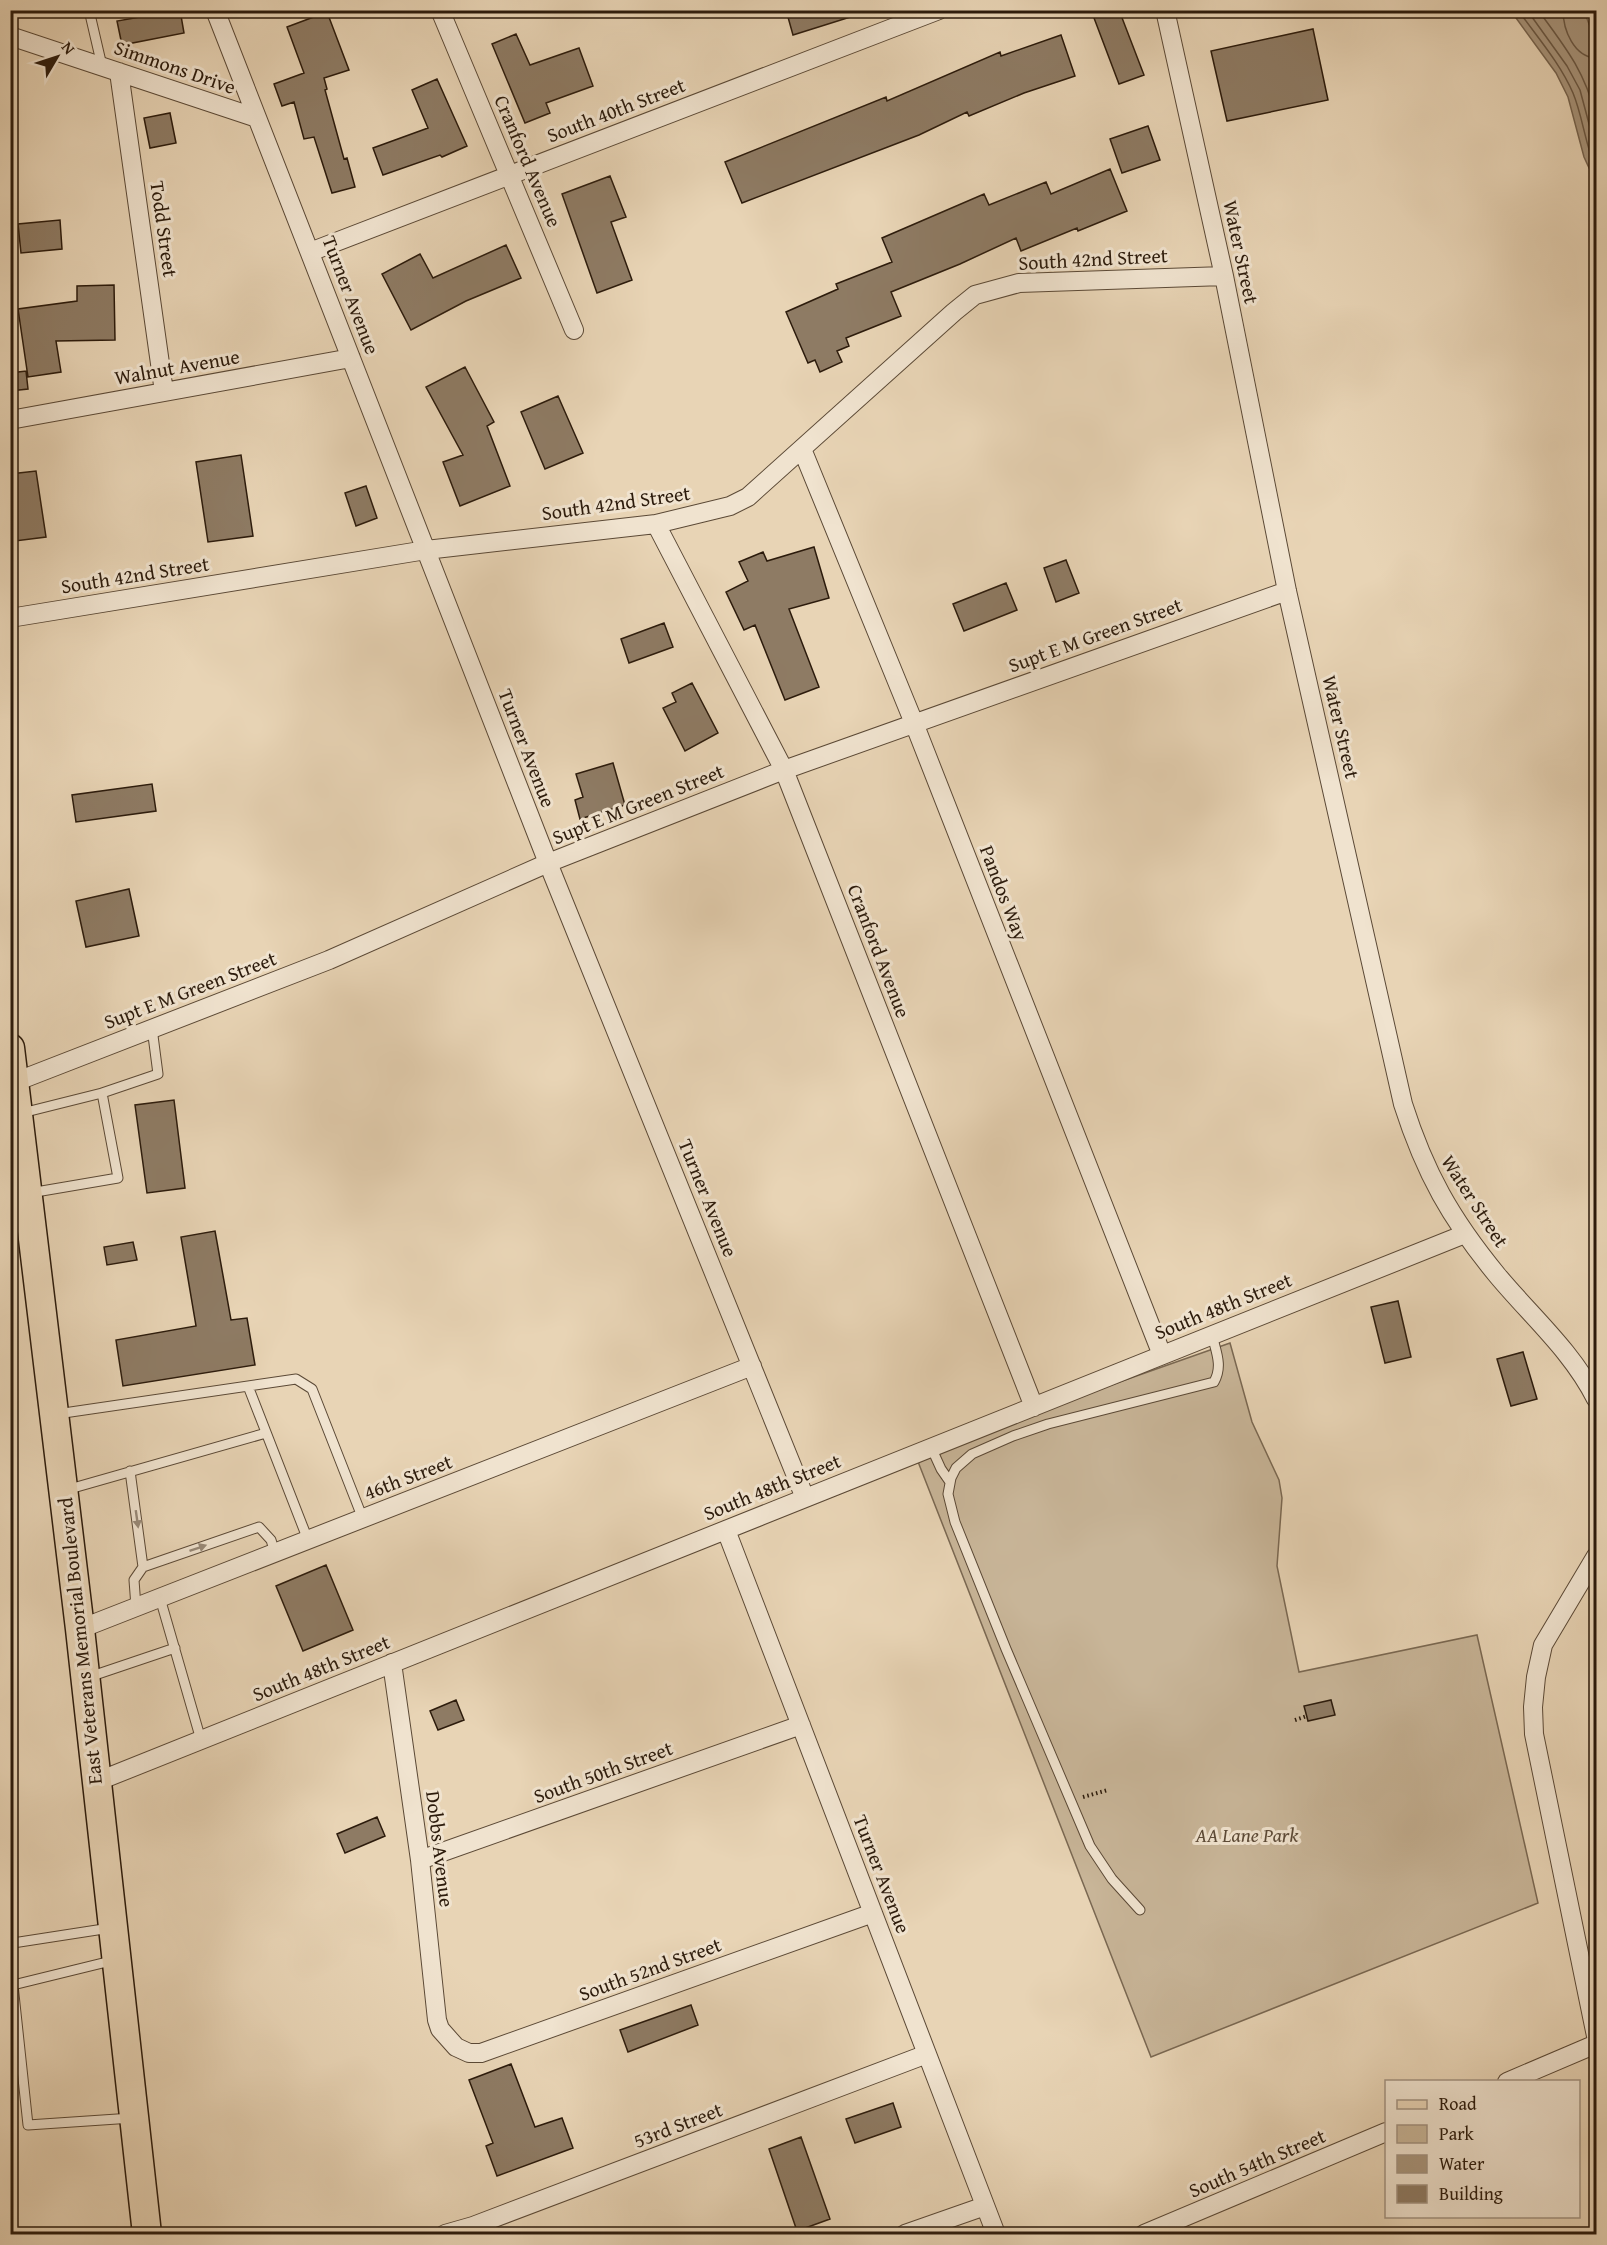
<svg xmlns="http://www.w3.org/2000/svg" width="1607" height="2245" viewBox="0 0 1607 2245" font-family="'Gentium Book Plus',serif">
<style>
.green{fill:#c8b598;stroke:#7a6852;stroke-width:1.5}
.water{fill:#a8957c;stroke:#76644f;stroke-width:1.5}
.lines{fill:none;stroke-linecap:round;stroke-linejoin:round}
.shore{stroke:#6a5844;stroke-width:1.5}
.building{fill:#8e7b64;stroke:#2c1b0c;stroke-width:1.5}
.service-casing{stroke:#5b4936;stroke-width:11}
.minor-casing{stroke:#5b4936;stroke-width:20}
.primary-casing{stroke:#2c1b0c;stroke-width:31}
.path{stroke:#2c1b0c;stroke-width:4;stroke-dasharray:1.5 3;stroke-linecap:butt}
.service{stroke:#f0e3cf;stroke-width:9}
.minor{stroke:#f0e3cf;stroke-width:18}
.primary{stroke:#e8d4b5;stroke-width:28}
.oneway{fill:#988977}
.labels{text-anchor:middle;stroke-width:6;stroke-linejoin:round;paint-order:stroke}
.street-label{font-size:20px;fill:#2c1b0c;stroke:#f0e3cf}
.park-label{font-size:20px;font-style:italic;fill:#5b4936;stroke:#f0e3cf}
</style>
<rect width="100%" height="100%" fill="#e8d4b5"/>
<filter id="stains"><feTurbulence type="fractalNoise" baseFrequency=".00333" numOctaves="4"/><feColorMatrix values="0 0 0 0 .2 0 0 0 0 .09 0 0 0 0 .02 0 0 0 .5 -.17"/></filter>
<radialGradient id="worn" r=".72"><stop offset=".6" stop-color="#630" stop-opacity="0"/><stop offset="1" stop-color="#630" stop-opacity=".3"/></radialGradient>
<path class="green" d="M1230 1343 1252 1422 1279 1480 1282 1498 1277 1566 1299 1672 1477 1635 1538 1903 1151 2057 915 1454Z"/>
<path class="water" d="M1584 11 1596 42V183L1584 157 1568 97 1556 73 1511 11Z"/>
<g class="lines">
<path class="shore" d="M1518 10C1537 37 1560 63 1573 93 1583 117 1585 145 1596 169
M1527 10 1567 66 1580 90 1596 150
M1538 10C1566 48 1584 70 1596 116
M1563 10C1563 30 1574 57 1596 58"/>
</g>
<path class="building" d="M180 10 184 33 122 45 117 21Z
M786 10H859L860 14 793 35Z
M1091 10H1119L1144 75 1119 84Z
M327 12 349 70 324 78 327 89 325 90 344 159 347 158 355 187 332 193 314 137 304 139 294 102 282 106 274 84 304 73 287 27Z
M1313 29 1328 100 1227 121 1211 51Z
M516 34 530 65 579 48 593 86 546 103 550 113 525 123 492 44Z
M1061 35 1075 76 1024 93 969 116 967 112 919 135 742 203 725 162 886 97 887 101 1000 52 1001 56Z
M437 79 467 146 442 157 440 155 383 175 373 148 428 128 412 90Z
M170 113 176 143 150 148 144 118Z
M1148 126 1160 160 1122 173 1110 139Z
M1110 169 1127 211 1078 231 1077 228 1021 251 1016 238 960 264 891 292 901 316 846 338 849 346 837 351 842 362 820 372 815 360 808 363 786 312 838 289 836 284 892 262 882 238 984 194 989 205 1046 182 1051 194Z
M610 176 626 217 611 222 632 280 597 293 562 194Z
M60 220 62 249 21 253 18 224Z
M506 245 521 278 466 301 411 330 382 274 420 254 433 278Z
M114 285 115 340 56 341 61 372 28 377 18 309 77 301V286Z
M465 367 494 422 487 426 510 486 460 506 443 462 463 455 426 387Z
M26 371 28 389 10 391V373Z
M558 396 583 453 545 469 521 412Z
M241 455 253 536 208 542 196 462Z
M36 471 46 537 15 541 10 514V474Z
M366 486 377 518 356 526 345 493Z
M814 547 829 598 789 609 819 687 785 700 755 625 744 630 726 592 748 581 739 562 763 552 767 561Z
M1066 560 1079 593 1056 602 1044 568Z
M1006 583 1017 610 964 631 953 604Z
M664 623 673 647 629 663 621 639Z
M692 683 718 733 685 751 663 708 676 702 672 693Z
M613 763 625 805 580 819 575 800 583 797 576 774Z
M152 784 156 811 76 822 72 795Z
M129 889 139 936 86 947 76 901Z
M174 1100 185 1188 147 1193 135 1105Z
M215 1231 231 1320 247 1318 255 1365 123 1386 116 1340 196 1326 181 1237Z
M133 1242 137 1260 107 1265 104 1247Z
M1398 1301 1411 1357 1385 1363 1371 1307Z
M1523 1352 1537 1399 1511 1406 1497 1359Z
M326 1565 353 1630 303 1651 276 1586Z
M456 1700 464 1720 438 1730 430 1711Z
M1331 1700 1335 1715 1308 1721 1304 1706Z
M377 1817 385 1836 345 1853 337 1834Z
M691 2005 698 2025 628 2052 620 2030Z
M511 2064 535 2127 562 2118 573 2148 497 2176 486 2146 493 2143 469 2080Z
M893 2103 901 2127 855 2143 846 2119Z
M801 2137 830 2219 797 2231 769 2149Z"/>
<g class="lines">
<defs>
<path id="service" d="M89 10 102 66
M102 1093 158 1074 152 1028
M22 1113 102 1093 118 1178 30 1193
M248 1386 308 1540
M57 1414 296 1379 312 1389 363 1519
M931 1447 941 1469 950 1482
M130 1471 143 1567
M66 1490 266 1433
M160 1598 201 1740
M136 1607 134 1580 143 1567 259 1527 271 1540 275 1553
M89 1677 175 1648
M1140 1910 1112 1879 1090 1846 1006 1649 955 1522 948 1494 951 1478 956 1468 972 1454 1013 1436 1048 1424 1214 1382C1223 1366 1216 1352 1212 1335
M10 1917 13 1943 110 1928
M115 1960 13 1985 28 2125 132 2118"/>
<path id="minor" d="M215 10 548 863 805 1498
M440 10 574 330
M1165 10 1224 276 1287 591 1403 1104C1425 1173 1451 1219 1497 1275 1531 1316 1572 1351 1596 1399
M10 36 257 118
M119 72 164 392
M310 252 939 10
M10 420 351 358
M802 449 914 723 1162 1355
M656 524 784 770 1034 1407
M10 618 426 550 656 524 730 506 748 497 954 312 975 295 1019 283 1224 276
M15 1082 329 960 548 863 784 770 1287 591
M726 1530 996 2234
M1596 1556 1543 1645 1536 1677 1533 1707 1534 1734 1596 2036
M80 1629 752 1366
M392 1663 420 1860 437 2020 440 2029 456 2047 469 2053H481L873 1913
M96 1782 1465 1234
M420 1860 801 1725
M1507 2082 1596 2044
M445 2234 473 2226 927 2054
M905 2234 985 2206
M1144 2234 1386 2132"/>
<path id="primary" d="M10 1048 80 1629 147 2234"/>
</defs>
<use href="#service" class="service-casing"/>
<use href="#minor" class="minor-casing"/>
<use href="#primary" class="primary-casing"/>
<path class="path" d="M1295 1720 1307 1716
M1083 1797 1108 1790"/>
<use href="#service" class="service"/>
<use href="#minor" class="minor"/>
<use href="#primary" class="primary"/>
</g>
<defs><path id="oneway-solid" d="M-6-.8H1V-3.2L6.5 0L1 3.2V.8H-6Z" transform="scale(1.5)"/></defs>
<g class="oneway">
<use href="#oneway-solid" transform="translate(137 1519) rotate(82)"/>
<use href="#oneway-solid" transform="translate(198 1548) rotate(-19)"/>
</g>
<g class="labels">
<g class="street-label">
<text transform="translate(175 67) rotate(19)" y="7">Simmons Drive</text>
<text transform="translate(616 110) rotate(-21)" y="7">South 40th Street</text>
<text transform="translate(528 161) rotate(67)" y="7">Cranford Avenue</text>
<text transform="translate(164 229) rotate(82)" y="7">Todd Street</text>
<text transform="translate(1241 252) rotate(78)" y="7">Water Street</text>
<text transform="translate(1093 259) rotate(-3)" y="7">South 42nd Street</text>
<text transform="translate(351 295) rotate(69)" y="7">Turner Avenue</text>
<text transform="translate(177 367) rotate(-10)" y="7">Walnut Avenue</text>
<text transform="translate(616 503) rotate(-8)" y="7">South 42nd Street</text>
<text transform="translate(135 575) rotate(-9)" y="7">South 42nd Street</text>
<text transform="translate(1095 635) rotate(-20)" y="7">Supt E M Green Street</text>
<text transform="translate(1341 727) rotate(77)" y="7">Water Street</text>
<text transform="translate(527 748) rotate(69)" y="7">Turner Avenue</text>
<text transform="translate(638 804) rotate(-22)" y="7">Supt E M Green Street</text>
<text transform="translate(1004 893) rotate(69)" y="7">Pandos Way</text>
<text transform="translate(879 951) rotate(69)" y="7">Cranford Avenue</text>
<text transform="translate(190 990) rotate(-21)" y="7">Supt E M Green Street</text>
<text transform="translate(708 1198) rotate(68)" y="7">Turner Avenue</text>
<text transform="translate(1475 1201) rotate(57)" y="7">Water Street</text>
<text transform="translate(1223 1306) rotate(-22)" y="7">South 48th Street</text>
<text transform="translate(408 1477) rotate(-21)" y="7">46th Street</text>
<text transform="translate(772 1487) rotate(-22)" y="7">South 48th Street</text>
<text transform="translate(80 1641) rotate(-96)" y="7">East Veterans Memorial Boulevard</text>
<text transform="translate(321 1668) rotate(-22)" y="7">South 48th Street</text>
<text transform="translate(603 1772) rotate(-20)" y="7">South 50th Street</text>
<text transform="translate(440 1849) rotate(83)" y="7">Dobbs Avenue</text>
<text transform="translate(882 1874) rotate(69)" y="7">Turner Avenue</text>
<text transform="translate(650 1969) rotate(-20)" y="7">South 52nd Street</text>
<text transform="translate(678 2125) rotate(-21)" y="7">53rd Street</text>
<text transform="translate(1257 2163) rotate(-23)" y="7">South 54th Street</text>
</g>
<g class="park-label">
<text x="1247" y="1842">AA Lane Park</text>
</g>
</g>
<rect width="1607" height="2245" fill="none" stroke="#e8d4b5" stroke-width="36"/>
<rect x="12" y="12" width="1583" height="2221" fill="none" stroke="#2c1b0c" stroke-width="3"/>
<rect x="18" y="18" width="1571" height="2209" fill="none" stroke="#2c1b0c" stroke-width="1.5"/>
<rect x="1385" y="2080" width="195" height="138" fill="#f0e3cf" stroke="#a29381" stroke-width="1.5"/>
<rect x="1397" y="2100" width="30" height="9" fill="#e8d4b5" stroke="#a29381" stroke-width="1.5"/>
<text x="1439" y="2110" font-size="18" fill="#2c1b0c">Road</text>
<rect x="1397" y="2125" width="30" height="18" fill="#c8b598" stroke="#a29381" stroke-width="1.5"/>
<text x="1439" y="2140" font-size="18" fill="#2c1b0c">Park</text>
<rect x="1397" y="2155" width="30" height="18" fill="#a8957c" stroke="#a29381" stroke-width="1.5"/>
<text x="1439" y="2170" font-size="18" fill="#2c1b0c">Water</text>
<rect x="1397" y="2185" width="30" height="18" fill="#8e7b64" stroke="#a29381" stroke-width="1.5"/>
<text x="1439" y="2200" font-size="18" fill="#2c1b0c">Building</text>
<g transform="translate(57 57) rotate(51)" stroke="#f0e3cf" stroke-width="4.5" paint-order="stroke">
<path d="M0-4.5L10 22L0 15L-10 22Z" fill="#2c1b0c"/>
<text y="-9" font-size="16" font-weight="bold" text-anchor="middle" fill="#2c1b0c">N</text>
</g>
<rect width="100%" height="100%" filter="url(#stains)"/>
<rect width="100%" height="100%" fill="url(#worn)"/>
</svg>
